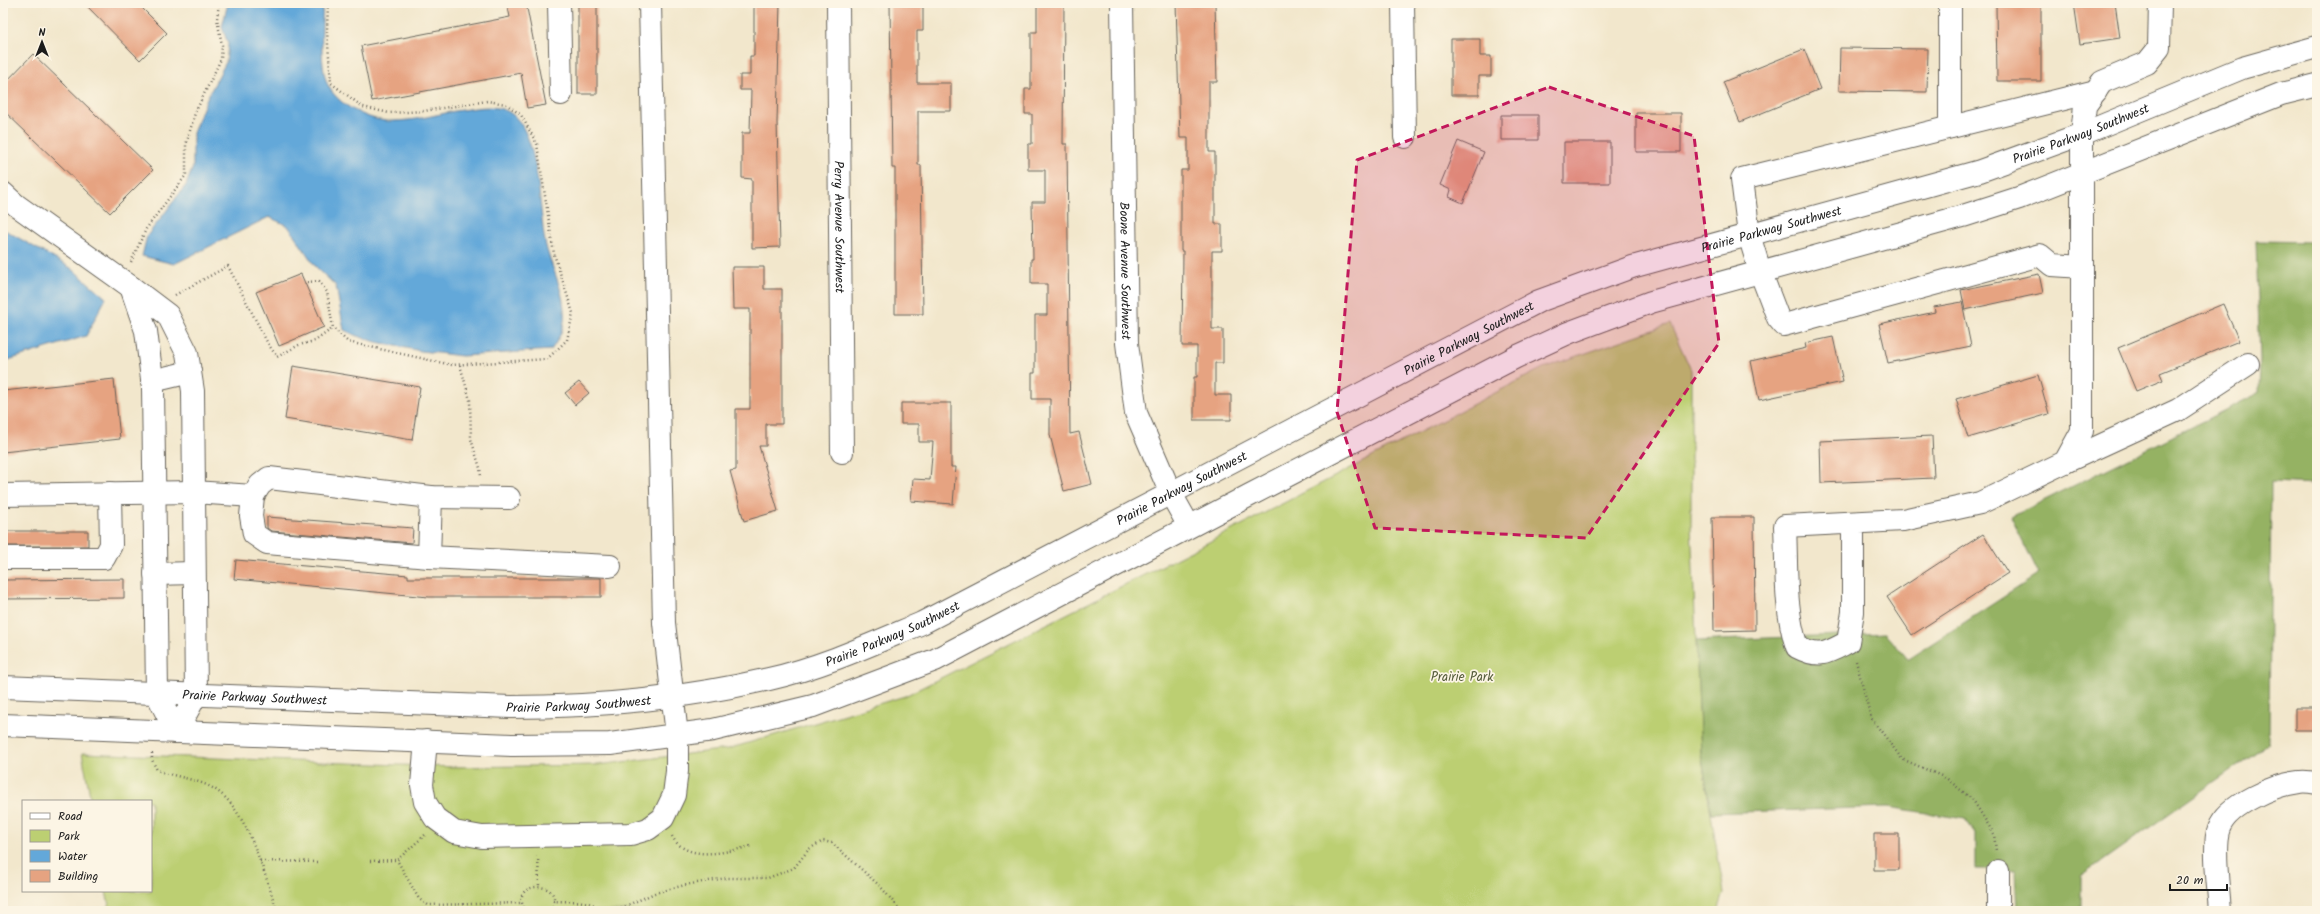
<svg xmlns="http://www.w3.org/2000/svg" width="2320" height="914" viewBox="0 0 2320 914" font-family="Kalam,sans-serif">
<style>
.green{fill:#bccf72;stroke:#6c7647}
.forest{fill:#95b264;stroke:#586740}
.water{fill:#63a8d9;stroke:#40627a}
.building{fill:#e6a381}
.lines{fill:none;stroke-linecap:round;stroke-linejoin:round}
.minor-casing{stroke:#67635a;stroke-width:24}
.path{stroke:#67635a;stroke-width:2.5;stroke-dasharray:1 3;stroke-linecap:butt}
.minor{stroke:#fff;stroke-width:22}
.marked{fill:#c2185b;fill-opacity:0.2;stroke:#c2185b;stroke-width:3;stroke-dasharray:8 5;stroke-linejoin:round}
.labels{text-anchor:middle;stroke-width:3.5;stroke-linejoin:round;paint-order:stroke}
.street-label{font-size:13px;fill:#1c1c1c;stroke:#fcf5e5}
.park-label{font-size:13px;fill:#545b3a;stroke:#fcf5e5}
</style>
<rect width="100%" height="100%" fill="#fcf5e5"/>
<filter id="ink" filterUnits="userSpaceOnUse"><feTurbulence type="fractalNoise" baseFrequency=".025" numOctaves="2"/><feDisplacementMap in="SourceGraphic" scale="8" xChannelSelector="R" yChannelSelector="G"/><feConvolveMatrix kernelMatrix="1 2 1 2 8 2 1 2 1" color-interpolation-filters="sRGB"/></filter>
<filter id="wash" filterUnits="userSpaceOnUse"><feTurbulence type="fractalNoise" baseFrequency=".012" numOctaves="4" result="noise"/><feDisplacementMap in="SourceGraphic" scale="16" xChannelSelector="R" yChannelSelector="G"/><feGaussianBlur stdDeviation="0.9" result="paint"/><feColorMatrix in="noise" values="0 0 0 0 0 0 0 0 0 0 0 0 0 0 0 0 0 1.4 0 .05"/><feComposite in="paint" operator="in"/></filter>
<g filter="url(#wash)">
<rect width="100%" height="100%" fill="#f2e7cc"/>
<path class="green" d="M1670 324 1691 370V524L1701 753 1724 893 1718 911H110L106 891H151V801H91L82 753 453 767 598 765 728 749 905 696 1205 544 1543 368Z"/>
<path class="forest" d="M2256 241 2317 242V484L2271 482 2269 743 2081 876V911H2017L2015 870H1976V834L1965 819 1888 807 1711 813 1701 753 1696 641 1885 633 1908 659 2039 574 2011 517 2259 393 2260 360Z"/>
<path class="water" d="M228 3H323C322 22 319 71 329 87 335 98 347 107 358 112 367 117 382 122 393 121 413 121 435 115 455 111 472 109 492 103 509 112 540 130 539 210 545 242 550 265 562 285 564 309 566 326 560 337 551 350L462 356 421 351 376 342 357 336 344 330 336 286 315 266 288 226 269 217 174 264 142 256 147 236 186 185 193 167V133L207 98 226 62 228 44 222 27Z
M3 229 71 268 106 298 86 336 8 360 3 358Z"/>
<g id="blocks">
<path class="building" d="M84 3H137L167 33 140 60Z
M507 3H526L546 105 527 108 521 73 372 101 361 46 510 17Z
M578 3H597V94H578Z
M754 3H780L777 122 780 247 752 248V179L742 178V133H750L751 90H740V75H750V56H754Z
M890 3H923V31H917V83H951V111H918V165H921L923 314H895V168H892Z
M1037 3H1064L1063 144H1067L1070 434 1079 432 1092 484 1064 491 1050 435V399H1032V373H1035V315H1047V284H1031V259H1033L1032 202H1045V170H1028V144H1032V114H1025V89H1031V32H1037Z
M1176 3H1215L1217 82H1209V152H1215V224H1222V251H1212V329H1223V363H1215V395H1231V420H1194V377H1197V346H1182L1183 251H1181V170H1188V138H1180Z
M1996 3H2041V81H1997Z
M2074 3H2115L2120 38 2080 44Z
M1451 39H1480V56H1491V76H1479V95H1451Z
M1840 48 1928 49 1927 92 1839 91Z
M1804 49 1820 89 1740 122 1723 82Z
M33 54 153 170 110 213 3 110V85Z
M1636 113H1681V152H1636Z
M1501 115H1538V140H1501Z
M1458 141 1484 152 1463 203 1449 197 1451 190 1440 185Z
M1564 142H1610V183H1564Z
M732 267H764V289H782V424H766V446H759L778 511 744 521 730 471 736 470V409H750V309H733Z
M301 274 324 327 279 346 256 292Z
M2039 274 2043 293 1965 310 1961 290Z
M1962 302 1971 346 1888 363 1879 324 1935 312 1934 307Z
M2223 304 2239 341 2160 373 2163 380 2136 391 2118 348Z
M1833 337 1843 382 1759 400 1751 361 1806 348 1805 343Z
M293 366 420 387 412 440 285 419Z
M2038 375 2049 414 1968 438 1956 399Z
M114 379 120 439 3 452V391Z
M579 382 589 393 575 405 565 393Z
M901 403H951V467H956L953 504 911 501 913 479 930 480 933 442H919V424H901Z
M1932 436 1934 478 1821 483 1820 441Z
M267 517 413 528 412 543 271 531 267 528Z
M1712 517H1754L1755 630 1714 631Z
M3 531H88V546H3Z
M1983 534 2008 573 1912 635 1887 597Z
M236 560 408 575V578H601V597H429L234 579Z
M124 579V598L3 599V580Z
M2295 708H2317V730H2295Z
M1874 834H1899V870H1874Z"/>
</g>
</g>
<g filter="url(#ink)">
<use href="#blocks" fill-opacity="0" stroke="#67635a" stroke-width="1"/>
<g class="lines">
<defs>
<g id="minor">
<path d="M559 3 561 94"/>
<path id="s1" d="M838 3 842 452"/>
<path id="s2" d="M1122 3 1127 343 1136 413 1171 494 1189 526"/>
<path d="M1403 3 1405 137"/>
<path d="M1950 3V127"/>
<path d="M3 193 16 205 131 287"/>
<path d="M2082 267 2052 265 2040 255 1784 325 1778 318 1760 271 1749 235 1742 179 2096 91"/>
<path d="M131 287 168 315 187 353 193 391 196 695 176 732 157 694 153 387 146 331Z"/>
<path d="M152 381 190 372"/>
<path d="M2065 462 2178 410 2248 364"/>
<path d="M3 495 194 492 253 496 260 485 269 478 431 497 509 498"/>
<path d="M253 496 251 516 254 534 267 543 429 557 610 566"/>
<path d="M1853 523V612L1848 642C1827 653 1820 659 1797 647 1784 609 1787 566 1785 526L1903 520 1980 503 2065 462 2082 431V134L2085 106 2102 82 2147 63 2159 48 2160 3"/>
<path d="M429 557 431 497"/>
<path d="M3 558H104L111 545 110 493"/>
<path d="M155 574 194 573"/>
<path id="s3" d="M3 687 511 707C598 707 683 699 769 679 822 667 872 644 922 623L1539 301 1632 267 1980 171 2082 134 2242 68 2317 47"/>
<path d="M3 725 512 745 610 744 713 730 813 706 935 660 1250 495 1516 357 1568 333 1651 302 1963 216 2019 198 2281 94 2317 85"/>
<path d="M426 741 422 785 425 802 435 818 454 832 482 837 631 834 648 829 663 818 674 795 677 771V735L664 623 650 3"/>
<path d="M1998 871V911"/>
<path d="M2220 911C2219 891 2212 845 2219 828 2228 804 2274 785 2299 782 2304 781 2311 782 2317 783"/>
</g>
</defs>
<use href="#minor" class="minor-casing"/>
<path class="path" d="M131 262 146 229 186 175V145L195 113 221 59 222 45 217 19 219 3
M307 282 319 281 327 292 333 328 348 342 452 365 547 359 567 340 573 313 554 254 537 144 521 115 506 104 487 101 424 111 389 113 363 107 331 83 327 31 328 3
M175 295 228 266 267 342 277 357 299 345 315 341 333 328
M460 365 470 400 471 439 480 468 481 477
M1856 661 1871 718 1902 759 1946 778 1973 800 1994 834 1996 851
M152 753V760L157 770C177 778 203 779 220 793 248 814 266 878 277 911
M425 835 397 860 419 899 428 905 522 903
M672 836C686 863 728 852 751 846
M538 856 539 886
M260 861 320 862
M370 861 397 860
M553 901C568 902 592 898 601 911
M526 911C504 879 571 879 550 911
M614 911 655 893 685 885 726 878H768L794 868 809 849 823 841 832 843 880 886 901 911"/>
<use href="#minor" class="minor"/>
</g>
</g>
<path class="marked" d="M1549 87 1694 136 1719 343 1586 538 1375 528 1337 412 1357 160Z"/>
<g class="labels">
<g class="street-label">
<text dy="5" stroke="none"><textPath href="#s3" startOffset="2195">Prairie Parkway Southwest</textPath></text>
<text dy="5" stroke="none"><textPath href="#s1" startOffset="224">Perry Avenue Southwest</textPath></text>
<text dy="5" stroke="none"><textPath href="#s3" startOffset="1871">Prairie Parkway Southwest</textPath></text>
<text dy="5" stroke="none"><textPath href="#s2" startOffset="268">Boone Avenue Southwest</textPath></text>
<text dy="5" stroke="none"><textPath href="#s3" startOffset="1548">Prairie Parkway Southwest</textPath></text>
<text dy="5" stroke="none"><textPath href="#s3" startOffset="1224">Prairie Parkway Southwest</textPath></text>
<text dy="5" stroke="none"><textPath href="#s3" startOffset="900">Prairie Parkway Southwest</textPath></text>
<text dy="5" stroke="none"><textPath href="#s3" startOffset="252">Prairie Parkway Southwest</textPath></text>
<text dy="5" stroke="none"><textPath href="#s3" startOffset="576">Prairie Parkway Southwest</textPath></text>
</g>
<g class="park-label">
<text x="1462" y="681">Prairie Park</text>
</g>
</g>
<rect width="2320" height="914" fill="none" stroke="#fcf5e5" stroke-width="16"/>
<rect x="22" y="800" width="130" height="92" fill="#fcf5e5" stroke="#a29e95"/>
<rect x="30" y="813" width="20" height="6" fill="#ffffff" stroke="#a29e95"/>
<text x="58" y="820" font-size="12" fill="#1c1c1c">Road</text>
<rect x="30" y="830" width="20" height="12" fill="#bccf72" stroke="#a29e95"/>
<text x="58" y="840" font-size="12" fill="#1c1c1c">Park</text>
<rect x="30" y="850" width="20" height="12" fill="#63a8d9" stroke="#a29e95"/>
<text x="58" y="860" font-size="12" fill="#1c1c1c">Water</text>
<rect x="30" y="870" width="20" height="12" fill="#e6a381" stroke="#a29e95"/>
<text x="58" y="880" font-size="12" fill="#1c1c1c">Building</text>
<g transform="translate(42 42)" stroke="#fcf5e5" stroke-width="3" paint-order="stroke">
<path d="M0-3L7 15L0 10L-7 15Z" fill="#1c1c1c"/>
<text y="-6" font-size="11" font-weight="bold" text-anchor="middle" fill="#1c1c1c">N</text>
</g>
<path d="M2170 884v6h57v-6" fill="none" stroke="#1c1c1c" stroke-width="2"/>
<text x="2176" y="884" font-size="12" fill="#1c1c1c" stroke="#fcf5e5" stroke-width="3" paint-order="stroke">20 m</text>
</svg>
